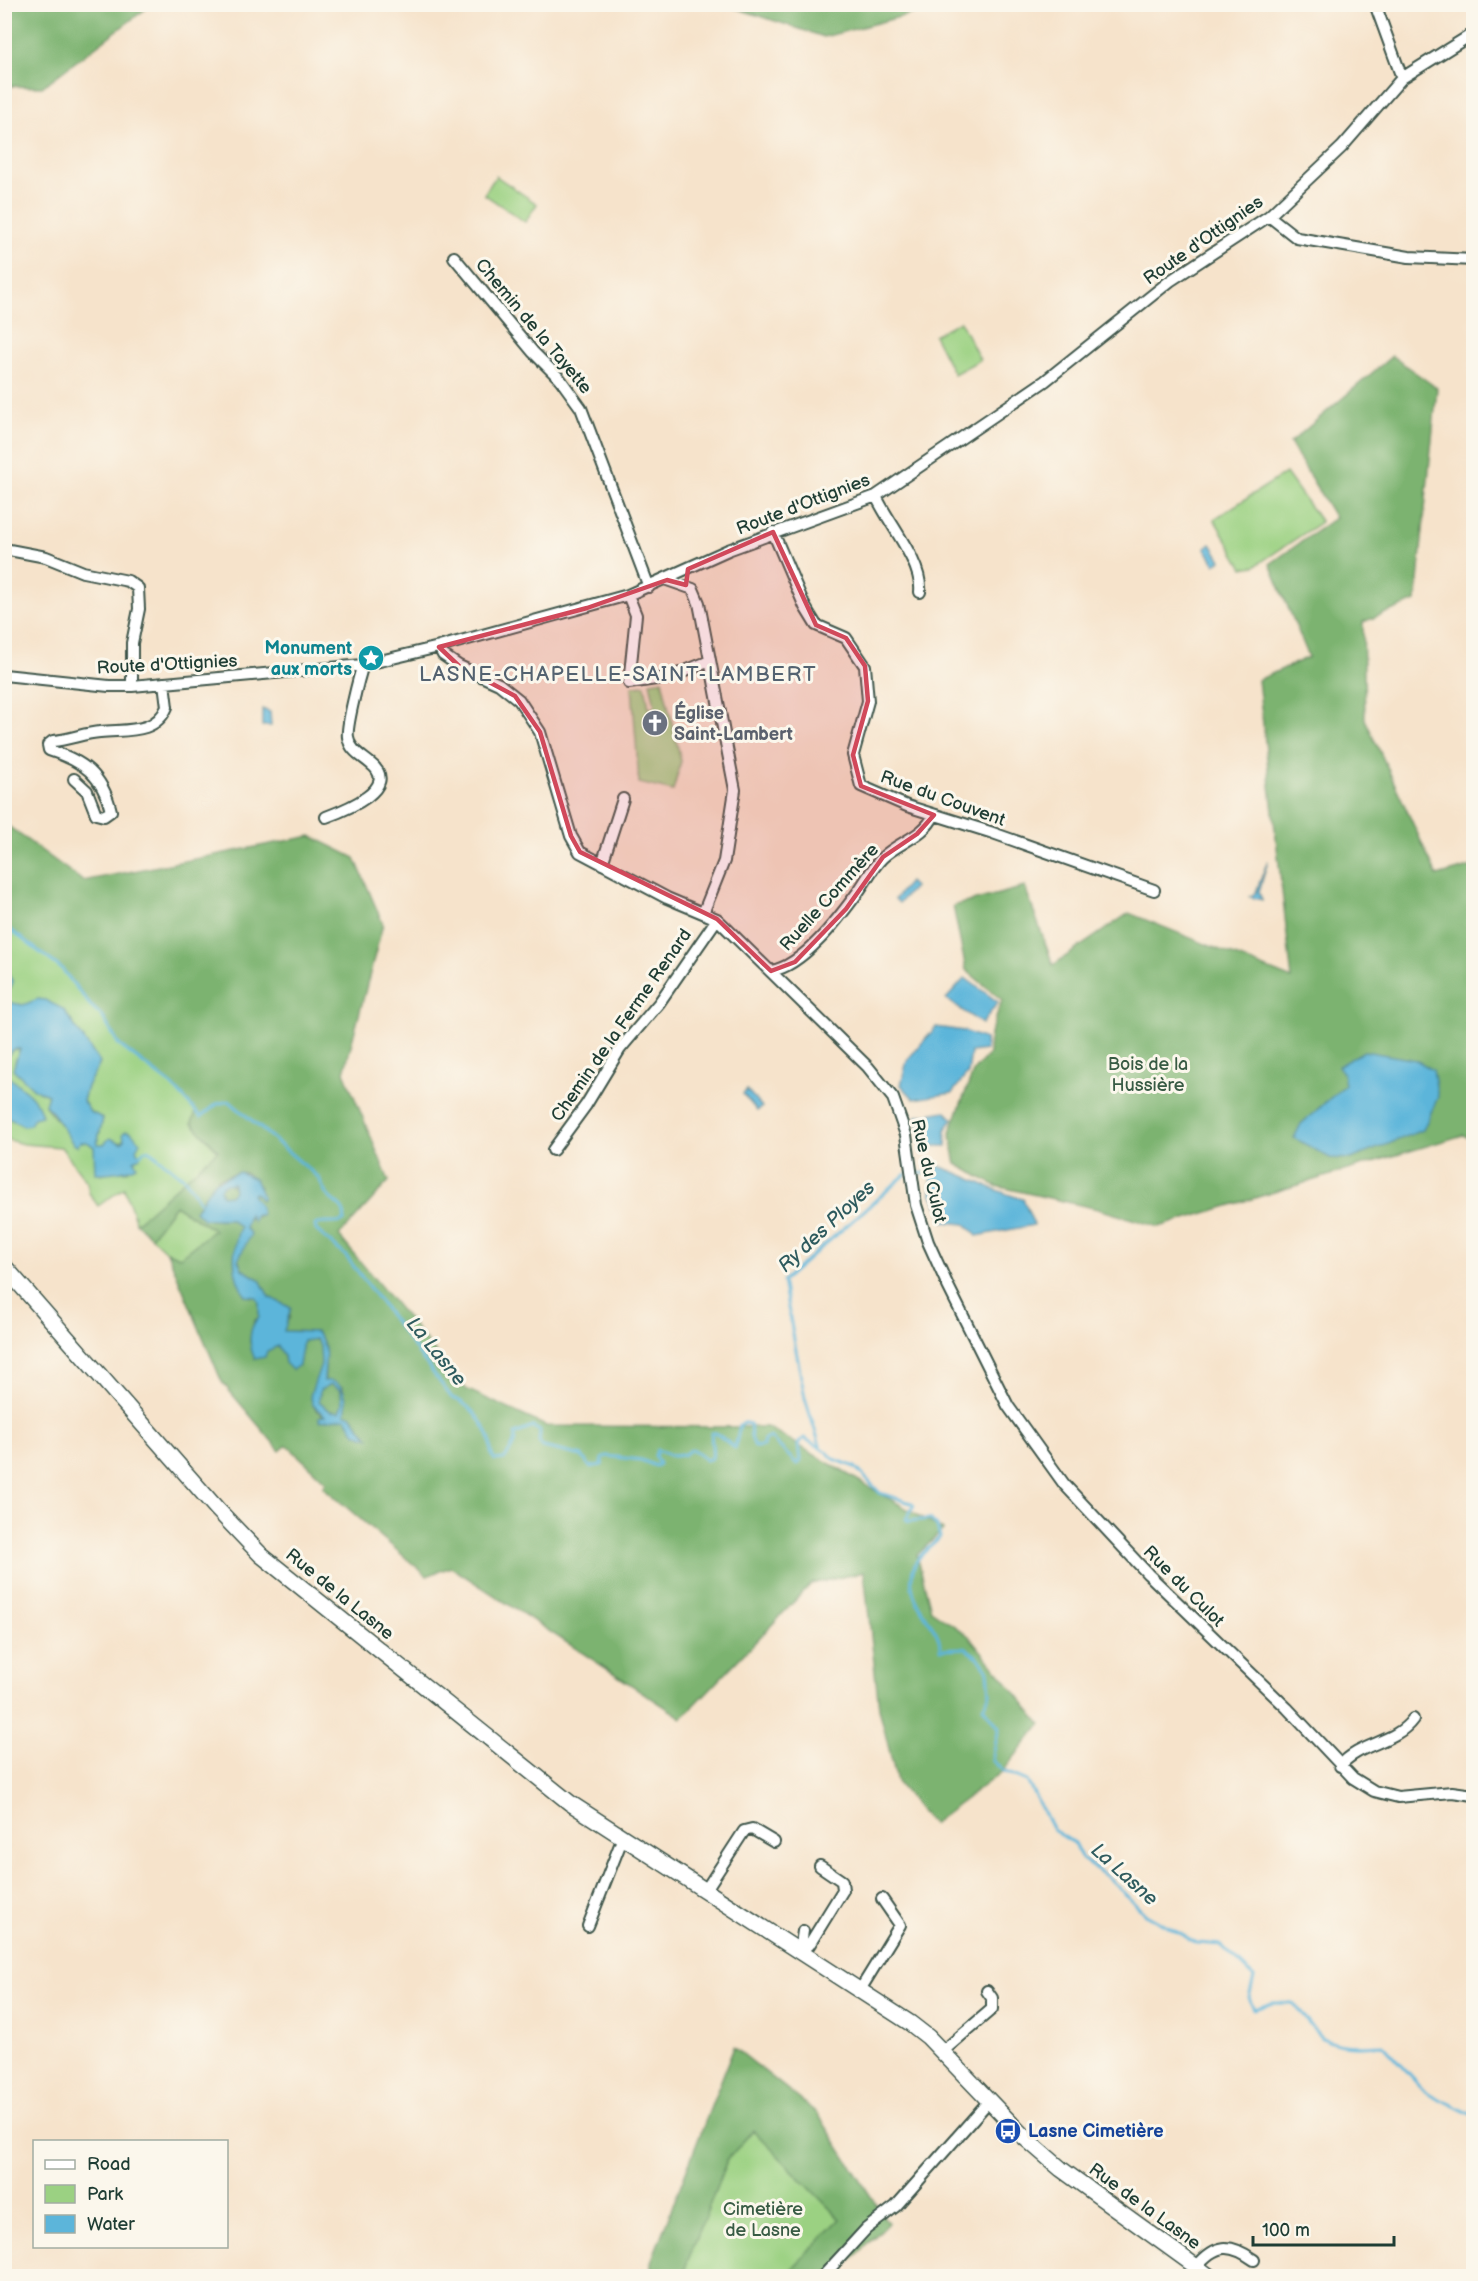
<svg xmlns="http://www.w3.org/2000/svg" width="1478" height="2281" viewBox="0 0 1478 2281" font-family="'Balsamiq Sans',sans-serif">
<style>
.green{fill:#9bd182;stroke:#5d875b;stroke-width:1.5}
.forest{fill:#7cb370;stroke:#4e7852;stroke-width:1.5;fill-rule:evenodd}
.water{fill:#5cb5da;stroke:#3e7987;stroke-width:1.5;fill-rule:evenodd}
.lines{fill:none;stroke-linecap:round;stroke-linejoin:round}
.stream{stroke:#5cb5da;stroke-width:3}
.street-casing{stroke:#3f564b;stroke-width:14}
.secondary-casing{stroke:#3f564b;stroke-width:18}
.street{stroke:#fff;stroke-width:10}
.secondary{stroke:#fff;stroke-width:15}
.marked{fill:#d1495b;fill-opacity:0.2;stroke:#d1495b;stroke-width:4.5;stroke-linejoin:round}
.labels{text-anchor:middle;stroke-width:6;stroke-linejoin:round;paint-order:stroke}
.street-label{font-size:18px;fill:#1f3d34;stroke:#fbf7ec}
.culture-label{font-size:18px;font-weight:bold;fill:#0d838f;stroke:#fbf7ec;text-anchor:end}
.worship-label{font-size:18px;font-weight:bold;fill:#5b616d;stroke:#fbf7ec;text-anchor:start}
.park-label{font-size:18px;fill:#385b44;stroke:#fbf7ec}
.transit-label{font-size:18px;font-weight:bold;fill:#164399;stroke:#fbf7ec;text-anchor:start}
.water-label{font-size:20px;font-style:italic;fill:#2e5b5e;stroke:#fbf7ec}
.quarter-label{font-size:21px;letter-spacing:1.5px;fill:#536270;stroke:#fbf7ec}
</style>
<rect width="100%" height="100%" fill="#fbf7ec"/>
<filter id="ink" filterUnits="userSpaceOnUse"><feTurbulence type="fractalNoise" baseFrequency=".0167" numOctaves="2"/><feDisplacementMap in="SourceGraphic" scale="12" xChannelSelector="R" yChannelSelector="G"/><feConvolveMatrix kernelMatrix="1 2 1 2 8 2 1 2 1" color-interpolation-filters="sRGB"/></filter>
<filter id="wash" filterUnits="userSpaceOnUse"><feTurbulence type="fractalNoise" baseFrequency=".008" numOctaves="4" result="noise"/><feDisplacementMap in="SourceGraphic" scale="24" xChannelSelector="R" yChannelSelector="G"/><feGaussianBlur stdDeviation="1.35" result="paint"/><feColorMatrix in="noise" values="0 0 0 0 0 0 0 0 0 0 0 0 0 0 0 0 0 1.4 0 .05"/><feComposite in="paint" operator="in"/></filter>
<g filter="url(#wash)">
<rect width="100%" height="100%" fill="#f6e3cb"/>
<path class="green" d="M496 176 537 204 525 222 484 194Z
M960 321 980 360 954 374 934 335Z
M1286 473 1321 522 1255 566 1243 568 1214 519Z
M662 680 681 761 673 791 639 783 632 686 645 685 649 708 655 706 650 682Z
M5 925 62 969 90 1005 102 1016 119 1045 173 1086 196 1112 192 1123 218 1151 136 1223 124 1188 98 1206 89 1193 87 1182 61 1147 23 1144 5 1139 4 1116 24 1126 38 1110 5 1074V1055L7 1056 14 1049H20L15 1062 34 1089 48 1095 45 1106 72 1139 87 1142 94 1147 101 1174 115 1170 128 1171 134 1163 124 1141 97 1145 103 1118 90 1112 83 1101 87 1086 100 1063 63 1009 7 1003 10 947 5 944Z
M175 1205 214 1230 180 1257 167 1252 151 1237Z
M753 2130 840 2219 785 2276H687L683 2272 727 2160Z"/>
<path class="forest" d="M5 4H151V5L42 87 5 86Z
M726 5H945L824 37Z
M1392 356 1437 388 1416 601 1363 622 1365 719 1437 876 1473 866V1140L1463 1135 1159 1227 1098 1209 996 1186 956 1164 950 1132 974 1070 989 1054 990 1034 1002 1000 966 970 953 906 1025 887 1053 965 1129 913 1292 979 1258 680 1309 657 1270 564 1335 518 1290 443Z
M4 823 83 881 311 836 355 858 383 924 344 1072 389 1181 339 1236 466 1389 546 1426 767 1427 943 1530 917 1555 931 1610 969 1636 1041 1724 1003 1771 932 1824 897 1782 879 1708 864 1572 811 1584 682 1718 451 1567 427 1576 323 1487 326 1482 287 1445 280 1451 222 1382 167 1252 180 1257 214 1230 175 1205 151 1237 136 1223 218 1150 192 1123 196 1112 173 1086 119 1045 102 1016 90 1005 62 969 5 925ZM239 1172 246 1173 260 1187 252 1196 261 1215 250 1219 249 1214 245 1228 249 1232 238 1260 242 1269 260 1280 269 1297 289 1307 290 1317 283 1328 284 1331 316 1332C331 1347 323 1363 325 1381L343 1387 346 1409 345 1414 351 1415 367 1435 351 1426 349 1419C342 1416 333 1420 326 1417 299 1404 318 1384 321 1365 323 1357 321 1348 319 1341L312 1339 303 1341 299 1365 285 1363 284 1356 278 1345 267 1351 250 1341 254 1321 259 1317 260 1302 256 1297 246 1296 242 1290 237 1246 240 1227 230 1219 210 1220 197 1207 219 1178Z
M220 1190a7 7 0 1 1 14 0a7 7 0 1 1-14 0Z
M331 1384 341 1390 342 1404 339 1412 330 1411 319 1401 320 1390Z
M734 2047 818 2114 888 2223 836 2276H785L840 2219 753 2130 727 2160 682 2276H651V2262Z"/>
<path class="water" d="M1211 544 1221 560 1215 564 1205 548Z
M262 709 270 712 271 726H262Z
M1268 860 1259 892 1262 900 1250 897 1256 892Z
M909 882 914 887 899 903 895 899Z
M5 944 10 947 8 974 13 982 6 998 7 1002 23 1005 38 999 45 1000 63 1009 100 1063 87 1086 83 1101 90 1112 103 1118 97 1144H104L110 1138 121 1143 124 1141 123 1133 126 1131 131 1132 140 1142 136 1149 140 1157 134 1160 137 1166C128 1171 106 1174 95 1173L94 1147 87 1142H80L77 1146 73 1144 53 1113 45 1105 48 1095 34 1089 13 1069 20 1049H14L7 1056 5 1055Z
M965 978 998 1002 982 1024 946 999Z
M936 1027 964 1031 985 1039 986 1050 971 1052 968 1073 952 1093 914 1099 901 1085 907 1060Z
M1364 1051 1416 1060 1433 1070 1438 1097 1423 1130 1351 1159 1330 1158 1294 1138 1301 1124 1345 1085 1343 1073 1338 1066Z
M5 1074C21 1088 37 1095 42 1116L34 1118 30 1125 24 1126 5 1116Z
M747 1090 762 1107 757 1111 743 1094Z
M945 1111 953 1119 945 1130 947 1146H924L916 1116Z
M932 1164C964 1173 991 1191 1023 1199L1034 1225 977 1236 965 1224 945 1222 931 1192Z
M239 1172 255 1179 263 1197 261 1200 255 1193 252 1195 260 1206 262 1215H255L253 1222 249 1214 245 1228 251 1234 238 1260 242 1269 260 1280 269 1297 291 1308 284 1331 316 1332C331 1347 324 1363 324 1381 343 1378 349 1398 345 1414L351 1415 369 1438 355 1433 346 1418 319 1421V1417L325 1416 313 1405 310 1396 321 1364 320 1346 316 1339 303 1341 299 1365 292 1370 285 1363 284 1356 278 1346 267 1351 265 1357 255 1359C248 1346 248 1327 259 1317V1302L256 1297 246 1296C231 1277 232 1248 240 1227L230 1219H203L195 1211 214 1182ZM233 1183 234 1191 230 1195 222 1196 220 1189 223 1185ZM331 1384 341 1390 342 1404 339 1412 330 1411 319 1401 320 1390Z"/>
<g class="lines">
<path class="stream" d="M4 925 62 969 90 1005 102 1016 119 1045 173 1086 201 1117 217 1104 229 1101 319 1178C322 1185 324 1192 329 1197 337 1205 347 1208 344 1221 334 1226 324 1220 315 1225L316 1230 346 1256 452 1398C467 1401 483 1422 489 1437 492 1445 488 1452 495 1460L504 1459C510 1451 516 1445 515 1434L533 1427 540 1431 539 1442 543 1447 582 1456 590 1467 602 1465 603 1458 607 1456 641 1460 656 1466 659 1464 655 1456 657 1450 673 1456 683 1455 692 1449 706 1460 712 1458C714 1449 710 1442 712 1433H716L735 1448 740 1425 745 1423 750 1424 751 1437 755 1447 763 1446 764 1440 770 1437 797 1464 800 1460 798 1444 804 1438 827 1452 834 1459 855 1467 880 1493 911 1503 914 1506 906 1519 909 1521 930 1519 937 1526 940 1537C933 1546 919 1554 915 1564 899 1602 943 1624 940 1649L965 1648 978 1657 988 1671 990 1694 983 1707 999 1727 992 1760 1003 1771 1027 1781 1053 1830 1074 1843 1082 1859 1109 1878 1146 1915 1197 1943 1221 1945 1254 1977 1249 1998 1254 2009 1273 2003H1293C1301 2011 1315 2033 1321 2037 1339 2049 1363 2046 1383 2045L1426 2092 1474 2116
M139 1155 145 1150 150 1151 186 1180 200 1202
M918 1173H932
M820 1446 805 1398 783 1281 906 1174"/>
</g>
</g>
<g filter="url(#ink)">
<g class="lines">
<defs>
<path id="street" d="M1375 4 1402 78
M1269 216 1297 238 1409 257 1474 260
M454 257 533 352 560 379 581 408 649 587
M876 496C888 523 923 563 920 592
M773 532 805 607 816 625 846 638 865 666 868 701 853 755 861 786 907 806 990 832 1154 890
M4 549 46 557 83 572 128 581 138 588 139 609 132 643V686
M667 580 693 589 699 603 735 790 724 861 704 911
M628 595 636 615 629 683 670 677 710 661
M439 647 443 655 459 666 499 684 519 700 540 732 571 836 580 852 667 898 717 919 868 1067 893 1098 906 1135 916 1205 928 1242 948 1286 1008 1406 1064 1484 1148 1574 1287 1708 1353 1778 1374 1791 1398 1797 1452 1792 1474 1795
M4 675 109 686H132L363 665 439 647 628 595 728 550 876 496 1045 381 1170 281 1269 216 1342 147 1402 78 1474 33
M74 779 87 791 96 814 104 816 111 811C102 774 83 761 49 750L48 745 53 741C69 740 84 733 100 732 125 729 155 735 167 707L164 683
M326 817C345 810 401 788 371 764 362 756 350 751 348 737 346 727 359 676 363 665
M602 864 623 799
M771 971C803 966 839 918 858 892 866 881 872 868 882 858 898 842 924 837 934 815
M553 1150 586 1105 620 1049 659 1003 717 919
M1340 1766C1360 1742 1395 1744 1413 1719
M705 1891 744 1831 752 1829 774 1842
M588 1926 623 1837
M800 1951 809 1945 843 1890 842 1881 820 1866
M800 1951 803 1931
M860 1990 900 1925 882 1899
M942 2052 992 2009V1998L987 1991
M1196 2267C1216 2243 1230 2243 1254 2260
M823 2276 866 2229 896 2206 989 2101"/>
<path id="secondary" d="M4 1266 217 1509 261 1555 570 1803 910 2023 928 2037 1024 2137 1061 2169 1209 2276"/>
</defs>
<use href="#street" class="street-casing"/>
<use href="#secondary" class="secondary-casing"/>
<use href="#street" class="street"/>
<use href="#secondary" class="secondary"/>
</g>
</g>
<path class="marked" d="M773 532 816 625 846 638 865 666 868 701 853 755 861 786 934 815 917 834 883 857 846 909 795 962 771 971 717 919 580 852 571 836 540 732 515 696 459 666 439 647 587 608 667 580 686 585 688 569Z"/>
<defs>
<symbol id="sight-disc" viewBox="-11 -11 22 22"><circle r="9.5" fill="#0f9aa8" stroke="#fbf7ec"/><path d="M0-6L1.8-2.2L6-1.7L2.9 1.2L3.7 5.4L0 3.3L-3.7 5.4L-2.9 1.2L-6-1.7L-1.8-2.2Z" fill="#fff"/></symbol>
<symbol id="church-disc" viewBox="-11 -11 22 22"><circle r="9.5" fill="#6b7280" stroke="#fbf7ec"/><path d="M-1.2-6h2.4v3.5h3.3v2.4h-3.3V6h-2.4V-.1h-3.3v-2.4h3.3Z" fill="#fff"/></symbol>
<symbol id="bus-disc" viewBox="-11 -11 22 22"><circle r="9.5" fill="#1a4fb4" stroke="#fbf7ec"/><path d="M-5-6H5V4H4V6H2V4H-2V6H-4V4H-5ZM-3.5-4V0h7V-4ZM-3.5 1.2v1.5H-2V1.2ZM2 1.2v1.5H3.5V1.2Z" fill="#fff"/></symbol>
</defs>
<g fill-rule="evenodd">
<use href="#sight-disc" x="356" y="643" width="30" height="30"/>
<use href="#church-disc" x="640" y="708" width="30" height="30"/>
<use href="#bus-disc" x="993" y="2116" width="30" height="30"/>
</g>
<g class="labels">
<g class="street-label">
<text transform="translate(1203 240) rotate(-35)" y="6">Route d'Ottignies</text>
<text transform="translate(534 326) rotate(50)" y="6">Chemin de la Tayette</text>
<text transform="translate(803 504) rotate(-21)" y="6">Route d'Ottignies</text>
<text transform="translate(167 664) rotate(-3)" y="6">Route d'Ottignies</text>
<text transform="translate(943 798) rotate(20)" y="6">Rue du Couvent</text>
<text transform="translate(829 897) rotate(-48)" y="6">Ruelle Commère</text>
<text transform="translate(621 1025) rotate(-55)" y="6">Chemin de la Ferme Renard</text>
<text transform="translate(929 1171) rotate(77)" y="6">Rue du Culot</text>
<text transform="translate(1184 1586) rotate(45)" y="6">Rue du Culot</text>
<text transform="translate(340 1594) rotate(39)" y="6">Rue de la Lasne</text>
<text transform="translate(1145 2206) rotate(36)" y="6">Rue de la Lasne</text>
</g>
<g class="culture-label">
<text x="352" y="654">Monument<tspan x="352" dy="21">aux morts</tspan></text>
</g>
<g class="worship-label">
<text x="674" y="719">Église<tspan x="674" dy="21">Saint-Lambert</tspan></text>
</g>
<g class="park-label">
<text x="1148" y="1070">Bois de la<tspan x="1148" dy="21">Hussière</tspan></text>
<text x="763" y="2215">Cimetière<tspan x="763" dy="21">de Lasne</tspan></text>
</g>
<g class="transit-label">
<text x="1028" y="2137">Lasne Cimetière</text>
</g>
<g class="water-label">
<text transform="translate(826 1226) rotate(-43)" y="7">Ry des Ployes</text>
<text transform="translate(437 1351) rotate(51)" y="7">La Lasne</text>
<text transform="translate(1125 1874) rotate(42)" y="7">La Lasne</text>
</g>
<g class="quarter-label">
<text x="618" y="681">LASNE-CHAPELLE-SAINT-LAMBERT</text>
</g>
</g>
<rect width="1478" height="2281" fill="none" stroke="#fbf7ec" stroke-width="24"/>
<rect x="33" y="2140" width="195" height="108" fill="#fbf7ec" stroke="#a3ada2" stroke-width="1.5"/>
<rect x="45" y="2160" width="30" height="9" fill="#ffffff" stroke="#a3ada2" stroke-width="1.5"/>
<text x="87" y="2170" font-size="18" fill="#1f3d34">Road</text>
<rect x="45" y="2185" width="30" height="18" fill="#9bd182" stroke="#a3ada2" stroke-width="1.5"/>
<text x="87" y="2200" font-size="18" fill="#1f3d34">Park</text>
<rect x="45" y="2215" width="30" height="18" fill="#5cb5da" stroke="#a3ada2" stroke-width="1.5"/>
<text x="87" y="2230" font-size="18" fill="#1f3d34">Water</text>
<path d="M1253 2236v9h141v-9" fill="none" stroke="#1f3d34" stroke-width="3"/>
<text x="1262" y="2236" font-size="18" fill="#1f3d34" stroke="#fbf7ec" stroke-width="4.5" paint-order="stroke">100 m</text>
</svg>
